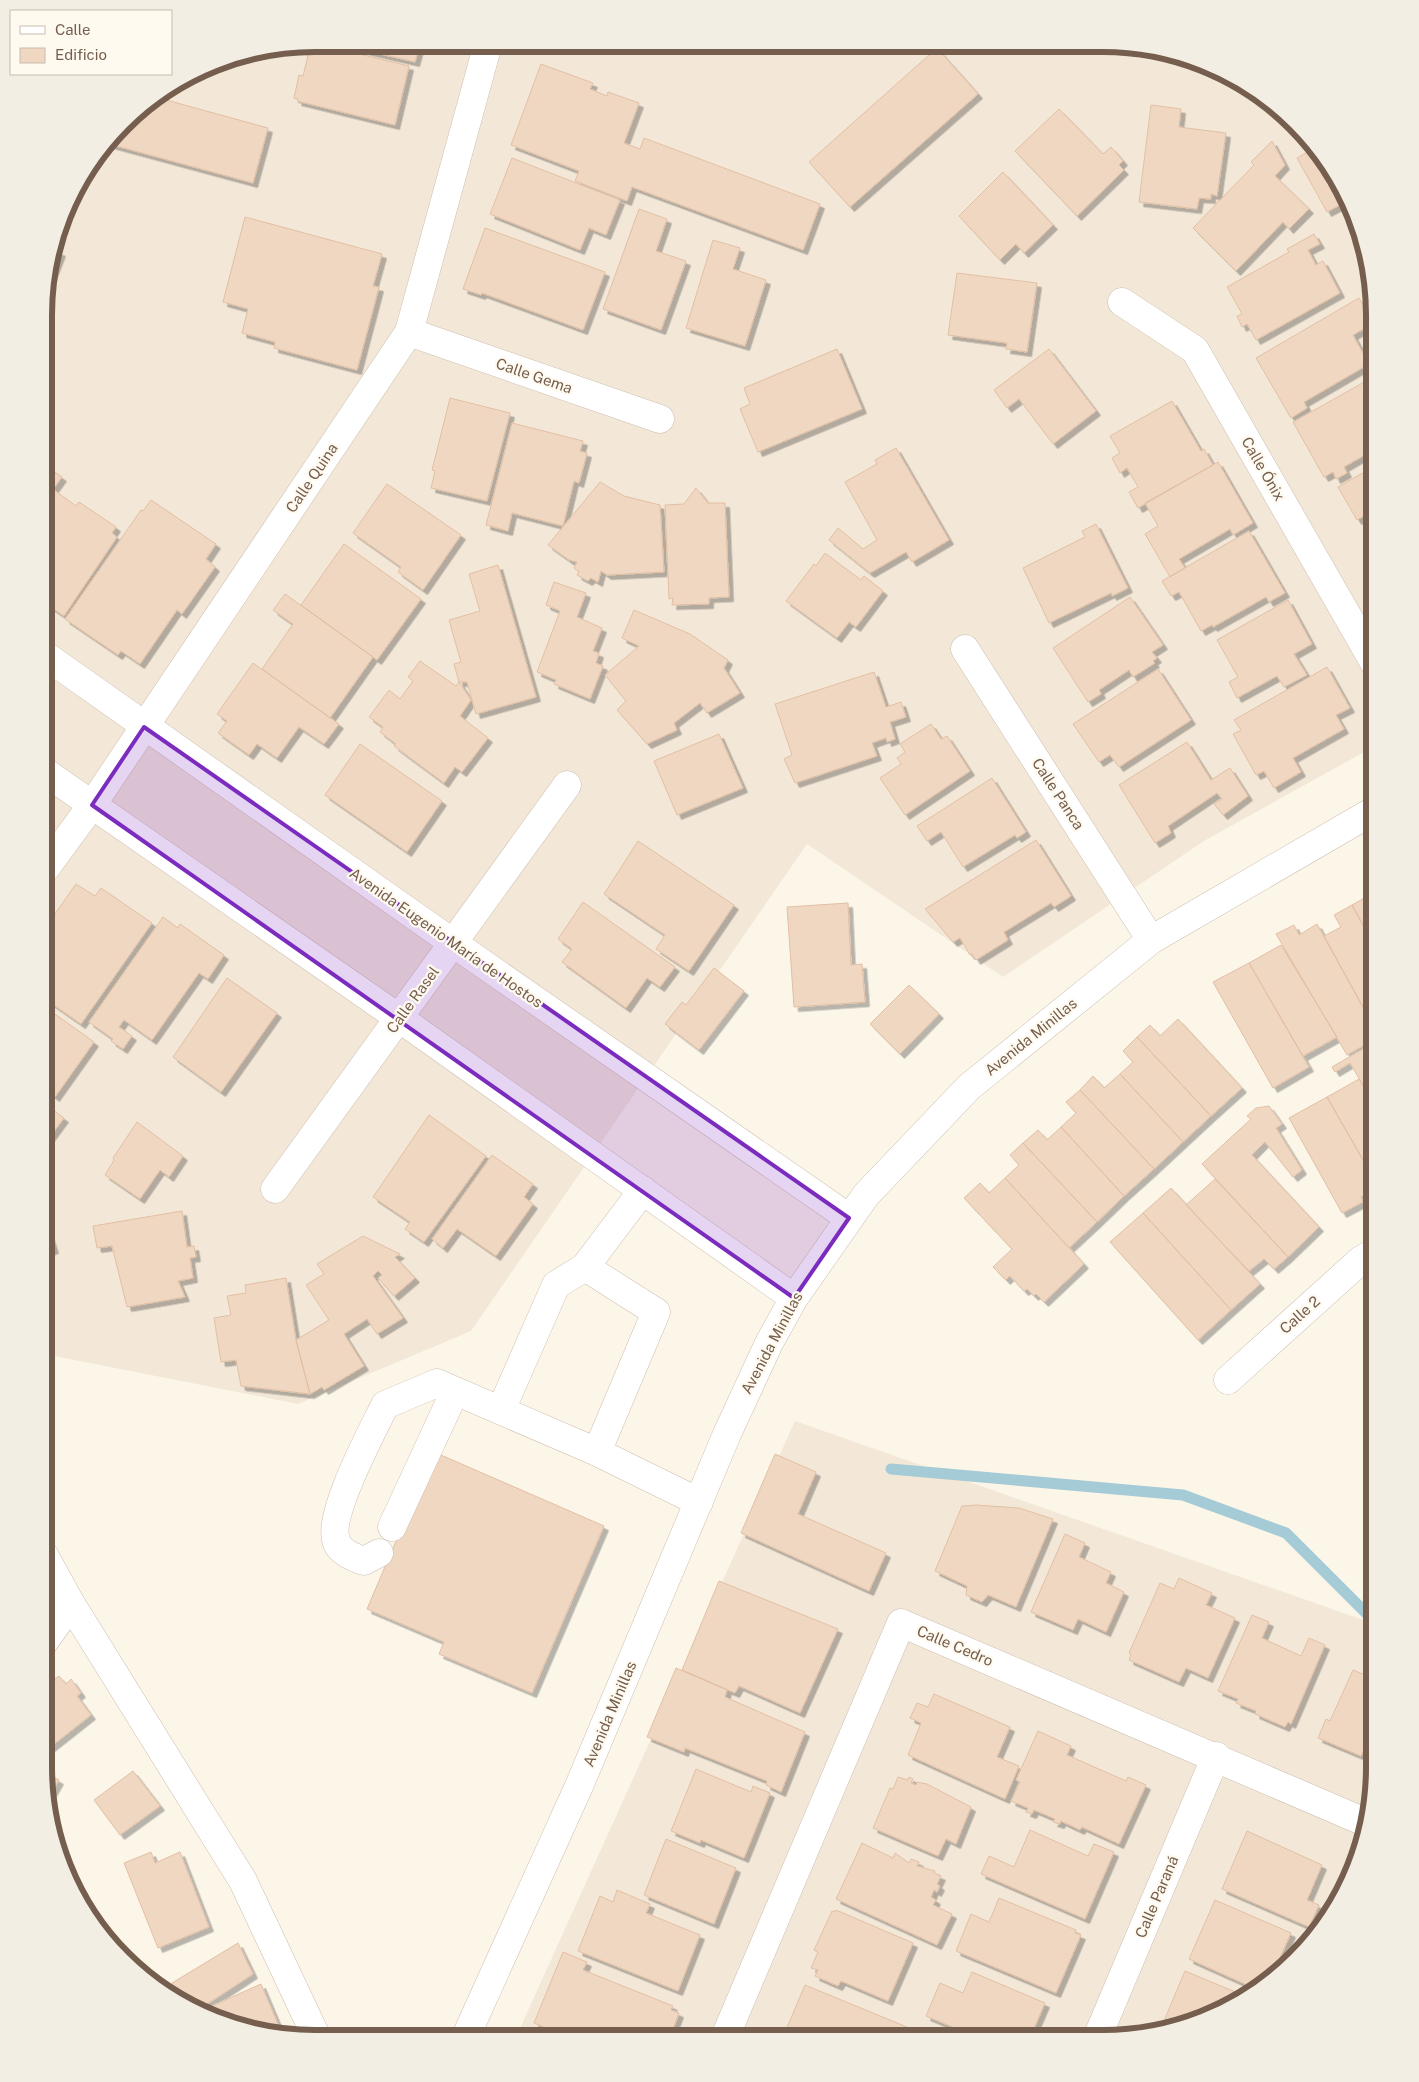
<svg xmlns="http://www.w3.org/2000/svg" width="1419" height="2082" viewBox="0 0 1419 2082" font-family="'Public Sans',sans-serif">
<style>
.residential{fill:#f3e8d8}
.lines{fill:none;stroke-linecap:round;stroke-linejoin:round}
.stream{stroke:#a5cbd6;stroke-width:11}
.building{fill:#f0d7c2;stroke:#e2bfa3;filter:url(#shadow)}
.minor-casing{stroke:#cebeaf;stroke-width:29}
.minor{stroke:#fff;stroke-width:28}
.marked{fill:#7b2cbf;fill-opacity:0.2;stroke:#7b2cbf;stroke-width:4;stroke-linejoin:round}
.labels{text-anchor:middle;stroke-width:4.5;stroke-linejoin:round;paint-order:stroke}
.street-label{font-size:15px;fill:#765e4e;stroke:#fefaf0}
.rim{fill:none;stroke:#765e4e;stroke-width:6}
</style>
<defs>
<filter id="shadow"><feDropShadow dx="4.5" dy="4.5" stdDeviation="0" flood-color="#0004"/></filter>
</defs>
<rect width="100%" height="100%" fill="#fcf6e9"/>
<path class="residential" d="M315 44 1139 46 1207 64 1269 100 1319 150 1347 195 1370 262 1375 315V746L1204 841 1003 977 807 844 471 1331 298 1404 44 1354 46 280 80 180 136 111 228 58Z
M795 1421 1375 1624V1785L1361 1854 1329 1918 1283 1971 1224 2010 1157 2033 1104 2038 516 2037Z"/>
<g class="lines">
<path class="stream" d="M891 1469 1183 1495 1286 1533 1366 1613 1375 1615"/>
</g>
<path class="building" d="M311 44H318L409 66 395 125 297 101 298 99 294 98 299 75 303 76Z
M337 44H420L415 62Z
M937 48 978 94 850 207 809 162Z
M541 64 593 83 590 89 607 96 608 92 639 103 624 143 640 149 644 138 820 204 803 250 632 187 627 201 575 181 579 171 511 145Z
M1258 94 1269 100 1274 105 1266 109 1257 95Z
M159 98 268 128 253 183 109 144 136 111Z
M1151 105 1181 109 1179 127 1226 133 1217 196 1211 194V199L1199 198 1197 209 1139 202Z
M1059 109 1103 154 1111 147 1123 161 1119 165 1124 170 1077 216 1015 151Z
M1292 123 1305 136 1301 138Z
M1272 141 1285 165 1275 176 1309 209 1289 229 1283 222 1236 271 1193 228 1254 165 1251 162Z
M1316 147 1349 200 1327 212 1297 158Z
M512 158 620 200 606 235 589 228 580 250 490 214Z
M1003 172 1053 225 1024 253 1016 244 1000 260 959 216Z
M639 209 667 219 656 251 686 261 661 330 603 309Z
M245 217 382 254 373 286 379 287 357 370 274 348 275 342 242 333 248 309 223 302Z
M485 228 605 272 583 330 482 293 481 295 463 289Z
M1314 234 1320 244 1308 250 1316 265 1323 261 1340 293 1256 340 1247 324 1242 327 1237 316 1242 314 1227 287 1289 252 1287 249Z
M713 240 740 248 733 269 766 280 745 346 686 328Z
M56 250 61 252 46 291V280Z
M957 273 1037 283 1027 352 1006 349 1007 343 948 335Z
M1359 298 1374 323 1353 335 1369 364 1304 402 1307 408 1291 418 1256 358Z
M837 349 862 409 758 452 740 409 750 404 744 388Z
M1049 349 1096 411 1053 444 1019 399 1007 408 994 390Z
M1375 376V449L1344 467 1347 473 1336 479 1333 472 1324 477 1293 422Z
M450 398 510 413 487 501 431 488 435 471 432 470Z
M1172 401 1201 451 1204 449 1213 465 1138 508 1129 492 1138 487 1127 468 1120 473 1112 458 1120 453 1110 436Z
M512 423 583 441 580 451 587 453 579 483 574 481 563 526 512 513 508 531 486 525Z
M896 448 949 540 912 562 906 552 870 573 829 540 838 528 863 549 877 540 845 482 877 464 875 460Z
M1218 462 1253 523 1233 535 1230 529 1179 559 1185 568 1170 577 1145 534 1158 526 1145 503Z
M46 466 62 477 46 499Z
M1375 466V528L1367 514 1357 520 1338 487Z
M600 482 624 496 660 505 664 572 607 575 601 571 598 582 591 578 588 581 577 575 579 572 574 568 577 562 569 560 548 545Z
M387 484 461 535 423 590 398 572 401 567 353 533Z
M696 488 708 503H725L729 597 709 598V604L672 605 673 598 669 599 665 505 684 504Z
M54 490 76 506 79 502 116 527 112 533 117 537 64 616 46 604V502Z
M151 500 216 544 206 559 215 567 182 614 177 610 140 664 121 651 118 655 65 619 141 510 143 511Z
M1096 524 1128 588 1112 596 1111 593 1049 623 1023 568 1085 537 1082 531Z
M1249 531 1285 593 1269 602 1266 597 1213 627 1212 625 1201 631 1179 592 1171 596 1162 581Z
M344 544 421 599 377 660 301 605Z
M825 553 861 580 864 576 883 591 856 627 849 622 837 638 786 601 814 564 816 566Z
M498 565 536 697 476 714 467 682H459L454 664 461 662 449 620 480 611 469 574Z
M554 582 586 593 577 617 602 628 593 651 599 653 596 663 603 666 590 699 554 684 556 680 537 672 560 611 546 605Z
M285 594 373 657 330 718 262 669 293 624 273 610Z
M1130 597 1163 645 1152 652 1157 658 1153 661 1155 663 1133 677 1129 670 1099 690 1101 694 1088 702 1053 648Z
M1288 600 1312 644 1294 654 1307 675 1284 687 1277 676 1237 698 1229 682 1238 677 1217 640Z
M634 610 690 634 728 660 724 668 740 693 707 713 700 703 674 723 677 730 647 744 617 710 626 701 605 675 639 646 622 638Z
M420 661 456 686 459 682 471 700 460 716 488 738 462 772 455 767 444 783 394 746 396 744 380 732 383 727 369 717 389 690 400 699 413 681 408 677Z
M253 663 339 724 324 744 299 727 277 758 257 744 249 755 218 733 227 721 217 714Z
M1327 667 1350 708 1336 715 1344 729 1293 758 1301 772 1274 788 1264 771 1256 775 1233 734 1241 730 1234 720Z
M1158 669 1191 720 1119 767 1110 755 1099 762 1073 724Z
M874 672 886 707 901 702 906 717 890 722 895 739 887 742 886 738 872 743 877 756 795 783 784 759 792 755 775 704Z
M931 724 941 739 947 736 970 771 905 815 880 778 901 764 897 758 905 752 900 744Z
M719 734 743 788 677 815 654 761Z
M1187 742 1211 780 1230 768 1248 796 1223 815 1214 804 1222 799 1217 793 1168 826 1171 833 1155 843 1119 785Z
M360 744 442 801 407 852 325 795Z
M992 778 1026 832 1017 838 1015 835 963 867 941 832 927 841 917 826Z
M1036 840 1071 896 1054 907 1051 903 1004 932 1008 940 976 960 972 954 970 955 960 938 953 942 925 909Z
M638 841 734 905 689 971 656 949 665 935 604 894Z
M76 884 95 896 101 888 152 923 81 1024 45 999V928Z
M1368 896 1375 907V947L1352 905Z
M583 902 675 967 660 987 647 978 626 1008 562 962 572 949 558 939Z
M848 903 851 965 862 964 865 1002 794 1007 787 907Z
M1352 905 1375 947V1029L1324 936 1341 927 1334 915Z
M163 917 178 928 180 924 224 955 208 979 199 973 152 1040 124 1020 119 1027 132 1036 123 1049 111 1041 113 1039 89 1022Z
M1317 924 1375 1029V1039L1347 1055 1276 934 1294 925 1299 935Z
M1281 945 1337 1037 1303 1056 1249 963Z
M1249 963 1309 1067 1273 1088 1213 982Z
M714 968 744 991 699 1050 665 1024 682 1002 686 1005Z
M227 978 277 1013 221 1092 173 1057Z
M909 985 939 1014 900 1054 870 1024Z
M45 1007 94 1042 55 1097 45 1089Z
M1178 1019 1242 1088 1211 1116 1137 1037 1150 1025 1160 1036Z
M1137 1037 1211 1116 1183 1142 1120 1074 1133 1062 1123 1051Z
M1375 1042V1106L1350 1063 1335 1072 1332 1067Z
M1120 1074 1183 1142 1154 1169 1080 1090 1093 1076 1104 1088Z
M1359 1079 1375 1106V1181L1327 1097Z
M1080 1090 1154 1169 1124 1196 1061 1127 1076 1113 1066 1102Z
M1327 1097 1375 1181V1190L1361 1197 1363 1202 1342 1213 1289 1118Z
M45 1104 64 1118 47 1141 45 1139Z
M1269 1106 1282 1124 1276 1128 1302 1170 1293 1177 1265 1142 1252 1155 1319 1227 1288 1257 1202 1164 1251 1119 1247 1116 1256 1108Z
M429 1115 486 1156 424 1242 405 1229 410 1222 373 1197Z
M137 1122 183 1156 169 1177 160 1170 140 1199 105 1175 114 1160 113 1158Z
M1061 1127 1124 1196 1097 1222 1023 1143 1038 1130 1047 1140Z
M1023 1143 1097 1222 1069 1248 1005 1178 1019 1165 1010 1155Z
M492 1155 533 1184 524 1197 533 1204 496 1256 457 1229 443 1248 432 1239Z
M1005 1178 1084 1264 1044 1302 1036 1294 1034 1296 1027 1289 1024 1291 1010 1276 1006 1280 993 1267 1012 1249 964 1198 980 1183 989 1193Z
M1215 1179 1288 1257 1274 1269 1264 1259 1249 1271 1186 1205Z
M1171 1188 1260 1284 1231 1310 1143 1213Z
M182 1211 187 1247 194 1246 196 1257 190 1258 193 1278 178 1281 185 1297 127 1307 112 1246 97 1248 93 1226Z
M1143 1213 1231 1310 1198 1340 1110 1242Z
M45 1221 54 1249 45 1252Z
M363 1236 400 1254 395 1257 415 1278 394 1296 378 1278 382 1275 378 1271 373 1276 403 1318 377 1334 367 1319 344 1334 364 1366 324 1390 322 1387 310 1394 296 1340 329 1320 306 1285 324 1274 317 1264Z
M286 1278 296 1340 310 1394 241 1386 236 1360 221 1362 214 1318 231 1315 227 1296 246 1293 245 1285Z
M434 1452 604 1526 532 1693 439 1654 444 1642 367 1609Z
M775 1454 816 1472 798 1514 886 1553 869 1591 741 1533Z
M976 1505 1019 1508 1053 1519 1016 1607 988 1595 982 1602 966 1595 967 1586 935 1571 962 1506Z
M1065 1534 1085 1543 1079 1557 1111 1572 1106 1583 1124 1592 1106 1632 1078 1619 1073 1630 1031 1612Z
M1179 1578 1212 1593 1206 1605 1235 1618 1208 1678 1186 1668 1179 1682 1129 1660 1131 1654 1129 1653 1160 1583 1174 1589Z
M719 1581 838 1629 800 1713 739 1686 735 1693 682 1670Z
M1252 1615 1269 1622 1262 1638 1301 1656 1309 1638 1325 1645 1291 1724 1288 1722 1285 1727 1255 1714 1256 1711 1236 1703 1238 1699 1218 1691Z
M676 1668 727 1690 725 1697 805 1732 781 1792 766 1785 767 1781 685 1748 684 1752 647 1737Z
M1353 1670 1375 1679V1745L1367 1742 1361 1756 1318 1738 1326 1719 1330 1721Z
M59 1676 66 1684 71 1679 81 1693 77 1696 91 1715 48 1749 44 1743V1698L52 1691 47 1685Z
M934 1694 1010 1727 997 1757 1019 1766 1005 1799 908 1755 921 1723 910 1718 917 1703 928 1707Z
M1038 1731 1071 1746 1067 1755 1126 1781 1128 1777 1146 1785 1119 1844 1082 1827 1080 1830 1061 1821 1060 1824 1053 1822 1055 1819 1034 1810 1032 1814 1026 1812 1028 1808 1011 1801 1020 1782 1016 1780Z
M696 1769 751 1792 753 1786 770 1793 744 1858 701 1840 700 1843 671 1831Z
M133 1771 160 1806 120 1835 94 1800Z
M44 1772 59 1780 47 1801Z
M898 1777 908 1780 909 1777 913 1779 911 1783 916 1785 917 1782 927 1784 971 1807 956 1844 946 1839 938 1856 873 1828 890 1788 893 1789Z
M1030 1830 1088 1856 1094 1844 1114 1852 1085 1919 981 1874 989 1856 1014 1867Z
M1247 1831 1322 1865 1307 1900 1319 1905 1309 1927 1222 1889Z
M666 1839 736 1868 714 1924 644 1895Z
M862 1843 893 1858 895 1853 909 1863 911 1859 919 1862 917 1866 935 1871 934 1873 941 1876 937 1884 940 1886 937 1892 934 1890 931 1897 936 1900 933 1905 952 1914 937 1945 836 1899Z
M151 1852 155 1863 180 1852 209 1927 158 1948 124 1863Z
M617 1890 650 1904 646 1913 700 1935 678 1991 578 1951 600 1896 613 1902Z
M999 1898 1076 1930 1075 1933 1081 1935 1056 1993 956 1951 971 1914 989 1922Z
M1215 1900 1291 1933 1271 1978 1256 1989 1189 1959Z
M836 1910 913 1943 888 2001 841 1981 838 1986 815 1976 818 1970 811 1968 818 1952 814 1950 832 1911 835 1912Z
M238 1943 253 1974 198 2010 179 1999 172 1983Z
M563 1952 587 1962 583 1970 673 2006 671 2010 679 2013 670 2037H567L534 2023Z
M1185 1971 1245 1996 1224 2010 1165 2030 1161 2028Z
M972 1972 1045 2003 1030 2038H979L926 2016 940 1983 963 1993Z
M261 1984 283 2036 212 2018 205 2014 212 2006Z
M805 1985 907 2027 903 2038 783 2037Z
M917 2030 935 2038H914Z"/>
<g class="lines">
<defs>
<path id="minor" d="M1122 302 1195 350 1375 664
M409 332 660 419
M965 649 1151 940
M46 656 453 943 849 1218
M45 772 399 1018 794 1298
M45 869 92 805 409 332 488 44
M275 1189 567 785
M585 1267 643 1190
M1228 1380 1361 1260 1375 1252
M501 1410 556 1285 585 1267 656 1312 597 1452
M392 1527 455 1391
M379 1553 364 1561C355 1558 343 1553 338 1545 323 1521 373 1430 385 1405L437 1383 597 1452 699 1502
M44 1555 71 1604 243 1881 316 2036
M44 1642 71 1604
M466 2036 579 1786 727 1434 769 1343 794 1298 866 1195 969 1087 1151 940 1375 810
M725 2037 901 1623 1367 1823
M1097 2038 1216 1756"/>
</defs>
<use href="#minor" class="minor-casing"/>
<use href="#minor" class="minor"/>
</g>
<path class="marked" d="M144 727 849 1218 794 1298 92 805Z"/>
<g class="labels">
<g class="street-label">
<text transform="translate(534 376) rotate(19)" y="5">Calle Gema</text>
<text transform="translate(1263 469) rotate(60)" y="5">Calle Ónix</text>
<text transform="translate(312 478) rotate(-56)" y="5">Calle Quina</text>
<text transform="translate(1058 794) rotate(57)" y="5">Calle Panca</text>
<text transform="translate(446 938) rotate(35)" y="5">Avenida Eugenio María de Hostos</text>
<text transform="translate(413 1000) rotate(-54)" y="5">Calle Rasel</text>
<text transform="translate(1031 1037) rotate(-39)" y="5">Avenida Minillas</text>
<text transform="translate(1300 1315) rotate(-42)" y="5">Calle 2</text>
<text transform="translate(772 1343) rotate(-62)" y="5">Avenida Minillas</text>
<text transform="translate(955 1646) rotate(23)" y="5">Calle Cedro</text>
<text transform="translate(610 1714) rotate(-67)" y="5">Avenida Minillas</text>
<text transform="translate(1157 1897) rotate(-67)" y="5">Calle Paraná</text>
</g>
</g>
<path d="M0 0H1419V2082H0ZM315 52H1103A263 263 0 0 1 1366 315V1767A263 263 0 0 1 1103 2030H315A263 263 0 0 1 52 1767V315A263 263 0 0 1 315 52Z" fill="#f3eee3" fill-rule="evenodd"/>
<path class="rim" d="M315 52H1103A263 263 0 0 1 1366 315V1767A263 263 0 0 1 1103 2030H315A263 263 0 0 1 52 1767V315A263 263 0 0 1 315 52Z"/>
<rect x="10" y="10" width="162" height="65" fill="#fefaf0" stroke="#c8bcaf"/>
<rect x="20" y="26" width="25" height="8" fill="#ffffff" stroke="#c8bcaf"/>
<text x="55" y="35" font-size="15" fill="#765e4e">Calle</text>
<rect x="20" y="48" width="25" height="15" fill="#f0d7c2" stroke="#c8bcaf"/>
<text x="55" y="60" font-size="15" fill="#765e4e">Edificio</text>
</svg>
